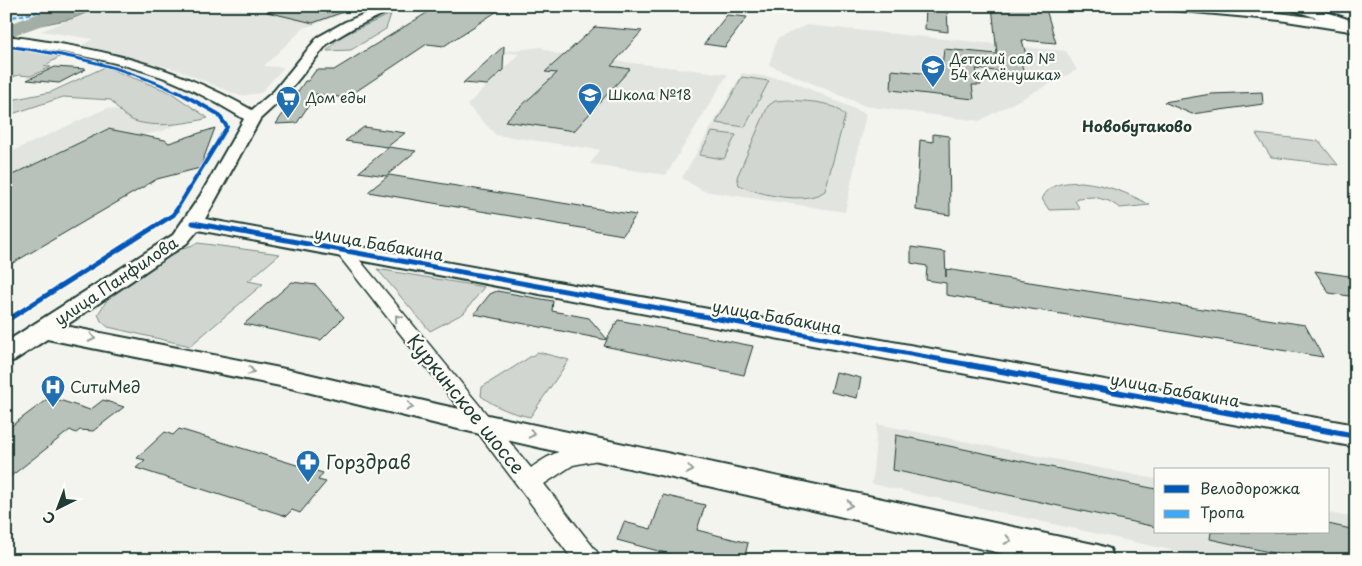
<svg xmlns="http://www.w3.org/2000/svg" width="1362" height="566" viewBox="0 0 1362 566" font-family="'Playpen Sans',sans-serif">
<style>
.built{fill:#e2e5df}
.green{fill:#d1d6d1;stroke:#788a82}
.water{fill:#a3aea7;stroke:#6e8179}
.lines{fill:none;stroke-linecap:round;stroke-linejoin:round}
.river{fill:#a3aea7;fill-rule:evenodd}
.building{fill:#b9c1bb;stroke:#1f3d34}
.minor-casing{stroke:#1f3d34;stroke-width:3}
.tertiary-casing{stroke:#1f3d34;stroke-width:4}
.secondary-casing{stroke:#1f3d34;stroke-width:4}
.minor{fill:#fdfcf7;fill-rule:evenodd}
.tertiary{fill:#fdfcf7;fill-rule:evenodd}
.secondary{fill:#fdfcf7;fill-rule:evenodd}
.quiet{stroke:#3fa9f5;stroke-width:2.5;stroke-dasharray:4.5 2.5;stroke-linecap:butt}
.cycleway-far3-casing{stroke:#fdfcf7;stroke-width:5}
.cycleway-far2-casing{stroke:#fdfcf7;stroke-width:6}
.cycleway-far1-casing{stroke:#fdfcf7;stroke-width:8}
.cycleway-casing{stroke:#fdfcf7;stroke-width:9}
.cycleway-far3{stroke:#0057b8;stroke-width:3}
.cycleway-far2{stroke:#0057b8;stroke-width:4}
.cycleway-far1{stroke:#0057b8;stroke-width:5}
.cycleway{stroke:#0057b8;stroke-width:6}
.oneway{stroke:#8e9c96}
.labels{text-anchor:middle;stroke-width:4.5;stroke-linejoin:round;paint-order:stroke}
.far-poi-label{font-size:14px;fill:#1f3d34;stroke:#fdfcf7;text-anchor:start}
.far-neighbourhood-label{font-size:15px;font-weight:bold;fill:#1f3d34;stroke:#fdfcf7}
.street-label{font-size:16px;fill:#1f3d34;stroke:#fdfcf7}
.poi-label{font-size:16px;fill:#1f3d34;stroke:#fdfcf7;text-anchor:start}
.near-street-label{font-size:19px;fill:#1f3d34;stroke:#fdfcf7}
.near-poi-label{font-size:19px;fill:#1f3d34;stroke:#fdfcf7;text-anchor:start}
</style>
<rect width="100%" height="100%" fill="#f4f4ef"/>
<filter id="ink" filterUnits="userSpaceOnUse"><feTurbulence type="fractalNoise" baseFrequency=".02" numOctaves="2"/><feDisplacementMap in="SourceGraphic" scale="10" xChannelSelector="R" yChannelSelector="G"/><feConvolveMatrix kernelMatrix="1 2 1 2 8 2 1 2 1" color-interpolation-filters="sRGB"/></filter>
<g filter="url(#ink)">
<path class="built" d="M103 6H365L304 28 264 66 284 67 261 93 240 96 178 70 82 45 93 39 41 31Z
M806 25 1066 51 1077 70 979 121 865 106 769 65 777 39Z
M541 47 556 54 728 74 666 175 590 164 600 150 496 135 467 105 519 54 497 52Z
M742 73 787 79 866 114 845 212 703 191 682 178Z
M107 108 181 122 163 131 135 136 155 181 6 267V154Z
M877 424 1156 479V532H1328V513L1356 518V560H1215L872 484Z"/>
<path class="green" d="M391 14 386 29 351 50 327 51 339 37Z
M6 47 61 56 44 66 51 67 31 76 19 75 6 79Z
M105 67 170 92 208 118C187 124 156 128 134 121 124 117 117 108 111 100L63 97 6 116V101L51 92Z
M742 77 769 81 745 127 716 123Z
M789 100C807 102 833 100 845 116L825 191C806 205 760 195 739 185L737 177 768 106 775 101Z
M712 132 736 135 724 159 699 155Z
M1256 134 1319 141 1338 165 1271 157Z
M1082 182C1108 185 1128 193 1150 205L1120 208 1109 201 1094 197 1077 198 1075 201 1080 209 1049 210 1042 199C1050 182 1065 183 1082 182Z
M198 243 280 254 248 281 263 284 190 346 108 327 101 321 98 314 109 297 179 250Z
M377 269 484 287 464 313 430 331Z
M538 352 569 360 530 417C511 413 497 408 481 396L482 387Z"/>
<path class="water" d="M56 6H103L71 19 15 30H8C24 18 37 22 51 13H43Z"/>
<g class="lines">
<path class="river" d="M59 6H87L85 10 6 38V25Z"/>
</g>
<path class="building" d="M268 6H354V8L313 23 267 12Z
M438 6H505L444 46 427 44 346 98 316 94 297 123 276 124 305 81H308L316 70H334Z
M926 6H947L948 32 925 29Z
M992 6H1045L1056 43 1022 40 1028 62H1021L1024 74 976 69 981 85H972L974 99 891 90 892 70 941 75 944 49 997 54Z
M727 15 747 17 725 47 704 44Z
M595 27 642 31 611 66 630 69 574 131 505 121 557 73 545 72Z
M504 46 503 70 487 85 463 83Z
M55 67 86 69 59 83 27 80Z
M1262 92 1263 104 1192 114 1164 102 1211 94Z
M364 127 405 133 387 147 345 141Z
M215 128 200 168 157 179 6 267V178L108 129 165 140 169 143Z
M933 134 949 136 950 215 916 210 920 140 933 142Z
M389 147 416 151 386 176 359 172Z
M389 175 636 215 623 235 368 192Z
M911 247 945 252 946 277V269L1305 325 1323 357 946 295V283L926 280 927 266 911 263Z
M1315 271 1356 277V297L1329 293Z
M292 282 316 285 344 317 321 340 244 324Z
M497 291 553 301 552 311 589 318 607 339 618 320 753 346 744 375 604 346 607 340 474 314 490 294Z
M836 372 861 378 857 398 831 392Z
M50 397 90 410 103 400 124 407 93 431 80 430 76 433 70 430 6 480V430Z
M179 429 323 473 318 480 326 482 300 513 292 510 286 516 136 468 145 460 137 458 165 432 173 435Z
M896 435 1156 489V527L893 470Z
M663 495 705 505 697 530 748 543 744 560H692L617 540 624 522 651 529Z
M1328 524 1351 529 1356 540V560H1305L1210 539 1211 532H1328Z"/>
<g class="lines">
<defs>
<path id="minor" d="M342 244 348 246 531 468C550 454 579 439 603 447L606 453 603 459 573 465 544 484 597 552 601 560H573L476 430 336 252 334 249 336 246Z"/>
<path id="tertiary" d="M384 6H401L353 28 328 43 284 97 260 119 205 219 1356 425V447L198 230 187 243 65 326 295 371 441 405 1098 545 1110 549 1114 560H1031L441 425 295 389 47 339 15 360 6 363V342L173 235 200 196 244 119C218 103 191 88 162 77 112 59 59 51 6 44V36C99 48 169 63 252 110L274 91 318 37 345 22Z
M1166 6C1230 6 1292 14 1356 24V32L1280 20 1172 10Z"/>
<path id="secondary" d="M1289 6H1309L1356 22V31L1290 9Z"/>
</defs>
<use href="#minor" class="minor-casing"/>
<use href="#tertiary" class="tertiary-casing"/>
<use href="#secondary" class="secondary-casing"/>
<use href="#minor" class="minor"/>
<use href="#tertiary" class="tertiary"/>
<use href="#secondary" class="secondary"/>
<path class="quiet" d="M6 18 34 13 51 6"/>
<defs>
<path id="cycleway-far3" d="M6 46C66 54 124 66 179 93"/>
<path id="cycleway-far2" d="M175 212 227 127 218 114 177 91"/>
<path id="cycleway-far1" d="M193 223 976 366
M6 321 173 215 176 211"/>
<path id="cycleway" d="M969 365 1356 436"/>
</defs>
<use href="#cycleway-far3" class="cycleway-far3-casing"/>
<use href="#cycleway-far2" class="cycleway-far2-casing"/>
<use href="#cycleway-far1" class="cycleway-far1-casing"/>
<use href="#cycleway" class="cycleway-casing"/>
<use href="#cycleway-far3" class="cycleway-far3"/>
<use href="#cycleway-far2" class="cycleway-far2"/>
<use href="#cycleway-far1" class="cycleway-far1"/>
<use href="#cycleway" class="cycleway"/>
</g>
<defs><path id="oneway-chevron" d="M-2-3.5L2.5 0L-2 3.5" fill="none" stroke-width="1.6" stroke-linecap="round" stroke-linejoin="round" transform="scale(1.25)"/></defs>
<g class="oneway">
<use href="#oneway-chevron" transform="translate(398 318) rotate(-129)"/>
<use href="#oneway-chevron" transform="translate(92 338) rotate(12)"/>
<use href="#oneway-chevron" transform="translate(251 371) rotate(11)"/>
<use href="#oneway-chevron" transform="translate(410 407) rotate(13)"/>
<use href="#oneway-chevron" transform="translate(532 434) rotate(13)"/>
<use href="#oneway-chevron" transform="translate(690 470) rotate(12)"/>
<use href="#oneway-chevron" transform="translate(849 505) rotate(12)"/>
<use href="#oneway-chevron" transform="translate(1008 540) rotate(12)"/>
</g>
</g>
<defs>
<symbol id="school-pin" viewBox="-11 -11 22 30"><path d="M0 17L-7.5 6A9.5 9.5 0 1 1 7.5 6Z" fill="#1f6fb2" stroke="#fdfcf7"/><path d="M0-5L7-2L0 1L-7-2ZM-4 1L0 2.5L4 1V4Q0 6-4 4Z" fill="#fff"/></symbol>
<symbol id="supermarket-pin" viewBox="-11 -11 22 30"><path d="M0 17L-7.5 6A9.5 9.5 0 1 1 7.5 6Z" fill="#1f6fb2" stroke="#fdfcf7"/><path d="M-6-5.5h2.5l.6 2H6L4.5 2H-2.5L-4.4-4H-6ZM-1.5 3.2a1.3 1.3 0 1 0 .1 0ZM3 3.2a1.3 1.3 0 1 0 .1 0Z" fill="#fff"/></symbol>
<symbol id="hospital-pin" viewBox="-11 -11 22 30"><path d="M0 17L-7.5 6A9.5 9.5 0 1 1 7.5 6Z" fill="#1f6fb2" stroke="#fdfcf7"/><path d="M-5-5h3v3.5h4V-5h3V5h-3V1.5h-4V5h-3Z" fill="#fff"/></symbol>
<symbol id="pharmacy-pin" viewBox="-11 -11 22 30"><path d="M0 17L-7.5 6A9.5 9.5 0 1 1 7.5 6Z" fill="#1f6fb2" stroke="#fdfcf7"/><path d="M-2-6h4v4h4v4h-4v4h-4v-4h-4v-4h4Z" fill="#fff"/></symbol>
</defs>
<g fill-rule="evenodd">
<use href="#school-pin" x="919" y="53" width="28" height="38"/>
<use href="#school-pin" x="576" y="81" width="28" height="38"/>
<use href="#supermarket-pin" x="274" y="84" width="28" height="38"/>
<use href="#hospital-pin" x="39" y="373" width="28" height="38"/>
<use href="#pharmacy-pin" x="294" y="448" width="28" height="38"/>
</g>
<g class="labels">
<g class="far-poi-label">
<text x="950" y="64">Детский сад №<tspan x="950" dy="16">54 «Алёнушка»</tspan></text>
<text x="608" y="100">Школа №18</text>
<text x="306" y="103">Дом еды</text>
</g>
<g class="far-neighbourhood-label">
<text x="1137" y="132">Новобутаково</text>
</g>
<g class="street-label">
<text transform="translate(379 244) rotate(10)" y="6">улица Бабакина</text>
<text transform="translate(116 281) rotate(-34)" y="6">улица Панфилова</text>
<text transform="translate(777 317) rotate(10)" y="6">улица Бабакина</text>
<text transform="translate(1175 390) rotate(10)" y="6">улица Бабакина</text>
</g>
<g class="poi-label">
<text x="70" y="393">СитиМед</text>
</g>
<g class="near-street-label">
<text transform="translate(466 404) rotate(51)" y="7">Куркинское шоссе</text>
</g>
<g class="near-poi-label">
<text x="326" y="469">Горздрав</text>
</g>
</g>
<rect width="1362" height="566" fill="none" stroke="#fdfcf7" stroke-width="25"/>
<rect x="12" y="12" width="1337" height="541" fill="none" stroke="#1f3d34" stroke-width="2" filter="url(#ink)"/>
<rect x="1154" y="468" width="175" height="65" fill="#fdfcf7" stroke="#a4b0a9"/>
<rect x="1164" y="485" width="25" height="8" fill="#0057b8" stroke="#a4b0a9"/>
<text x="1200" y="494" font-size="15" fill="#1f3d34">Велодорожка</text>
<rect x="1164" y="510" width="25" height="8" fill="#3fa9f5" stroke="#a4b0a9"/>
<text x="1200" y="518" font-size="15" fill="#1f3d34">Тропа</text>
<g transform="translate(58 508) rotate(222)" stroke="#fdfcf7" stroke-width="4" paint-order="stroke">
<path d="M0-4L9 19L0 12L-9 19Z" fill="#1f3d34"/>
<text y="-8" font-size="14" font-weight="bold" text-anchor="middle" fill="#1f3d34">С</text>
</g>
</svg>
